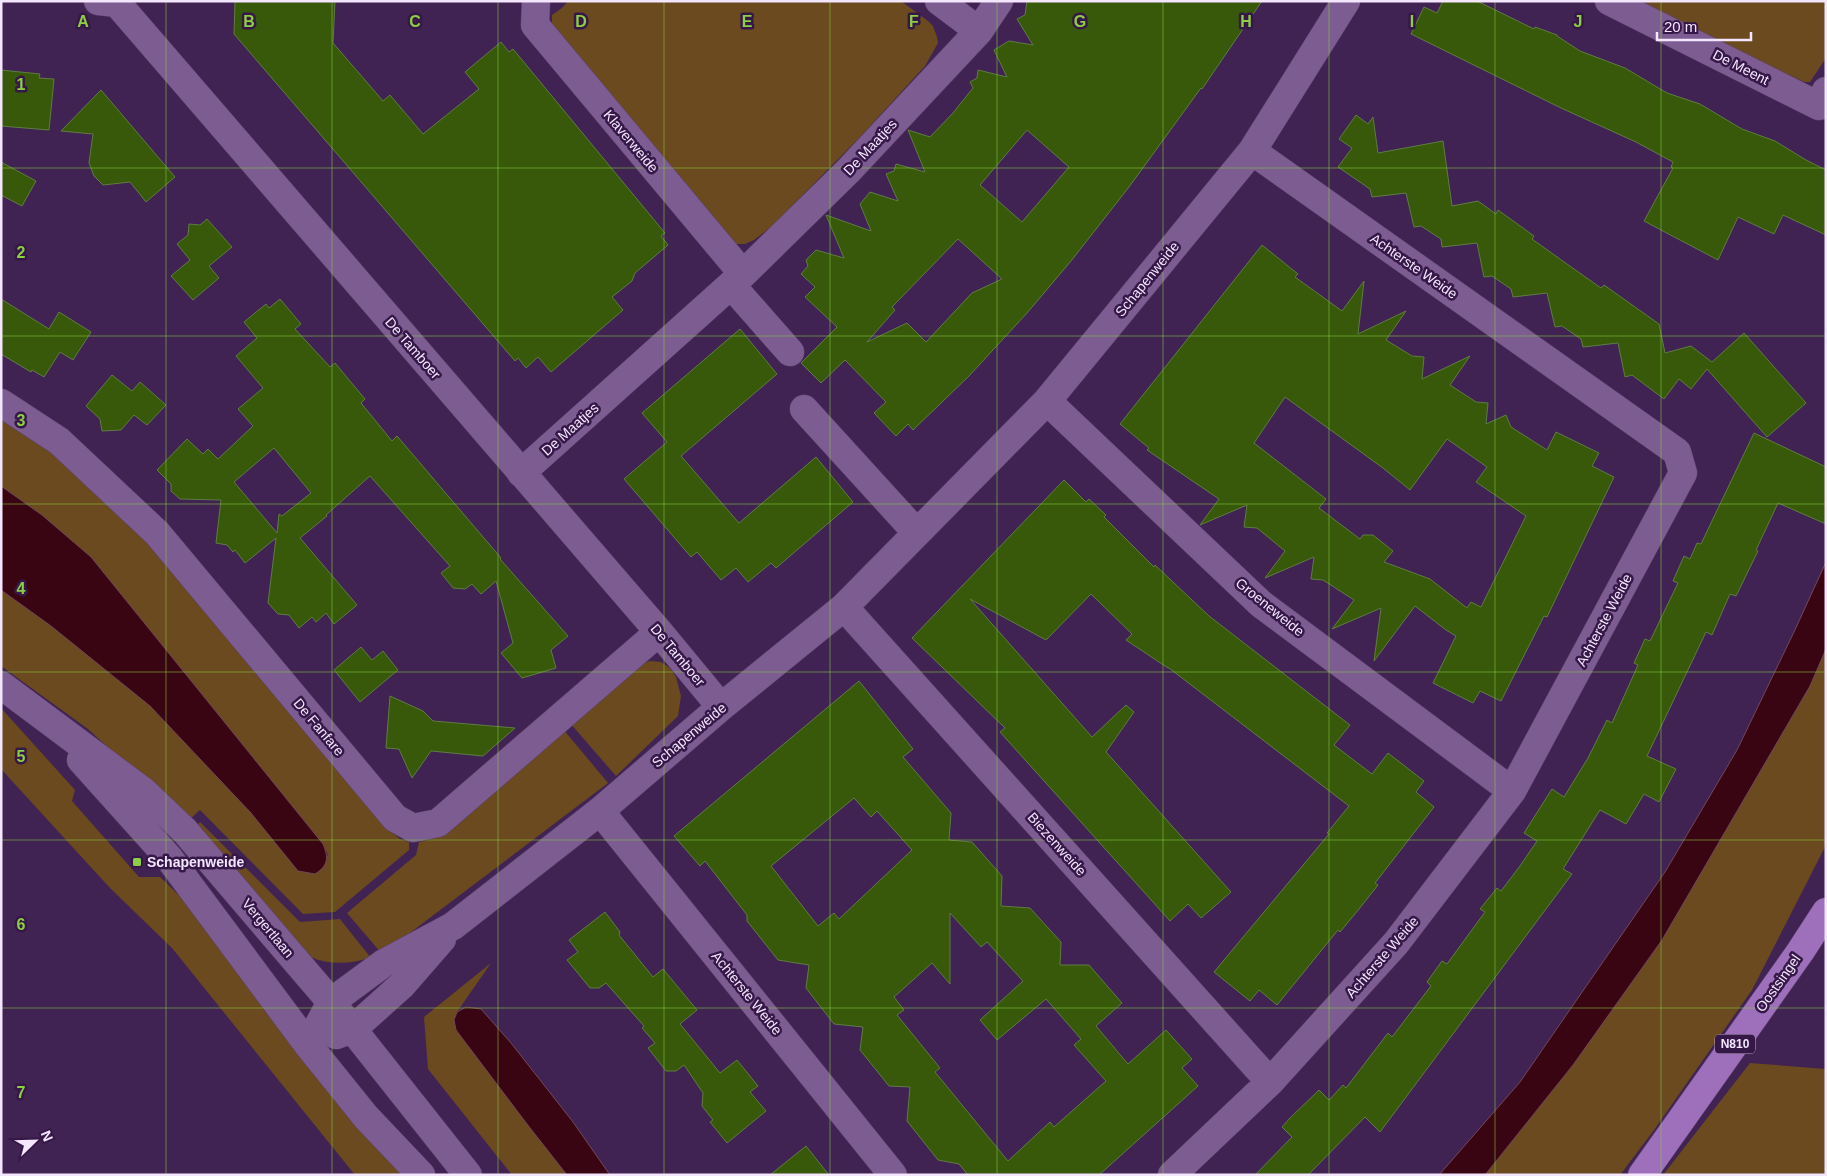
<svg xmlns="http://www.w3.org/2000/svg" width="1827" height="1176" viewBox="0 0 1827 1176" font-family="Helvetica,sans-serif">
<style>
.green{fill:#6a4a1e}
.water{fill:#3a0513;stroke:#72485a}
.building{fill:#375909;stroke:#5f7c43;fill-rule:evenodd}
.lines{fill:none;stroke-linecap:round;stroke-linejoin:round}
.minor-casing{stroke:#5c426b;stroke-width:29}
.major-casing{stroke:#5c426b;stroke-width:29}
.minor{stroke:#7d5c92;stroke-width:28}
.major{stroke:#9e70bb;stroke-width:28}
.grid{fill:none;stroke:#8dce44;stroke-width:1;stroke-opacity:0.55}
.poi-dot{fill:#8dce44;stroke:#361848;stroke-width:2}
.labels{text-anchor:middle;stroke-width:5;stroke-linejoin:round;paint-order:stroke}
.shield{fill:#361848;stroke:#bba8c7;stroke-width:1}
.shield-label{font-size:12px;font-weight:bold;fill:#f4e6fe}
.street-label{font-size:14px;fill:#f4e6fe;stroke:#361848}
.poi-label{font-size:14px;font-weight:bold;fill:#f4e6fe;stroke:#361848;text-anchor:start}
.grid-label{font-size:16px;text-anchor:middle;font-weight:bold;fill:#8dce44;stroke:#361848;stroke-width:5;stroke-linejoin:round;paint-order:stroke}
</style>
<rect width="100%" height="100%" fill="#412353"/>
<path class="green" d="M568 1H901L928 21 933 26 937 37 938 43 925 66 861 136 771 227 754 240 745 244H736L552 30V15L562 8Z
M1633 1H1826V58L1810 82H1804Z
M1 413 31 434 119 510 387 828 400 839 409 842V850L335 912 303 914 200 810 188 821 88 729 1 666V590L51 626 150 706 251 813 298 871 328 855 323 844 91 557 42 515 1 486Z
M1826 649V845L1752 990 1654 1130 1620 1175H1485L1573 1065 1662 940 1810 686Z
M650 661 661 662 670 668 676 677 681 696 678 716 616 776 570 723 637 665Z
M1 708 75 790 72 801 139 877H160L214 929 407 1175H355L172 948 110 888 1 769Z
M563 729 608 783 382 954 347 913 416 855 419 842 429 840 444 832Z
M200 822 300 922 340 919 371 958C352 963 330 966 311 957 306 954 300 949 295 945L194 828Z
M491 963 457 1012 454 1021 456 1030 527 1124 567 1175H512L428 1069 424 1017Z
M1750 1063 1826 1069V1175H1663Z"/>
<path class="water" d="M1 486 42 515 91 557 323 844C329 858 328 866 315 874L298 871 251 813 150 706 51 626 1 590Z
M1826 562V649L1810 686 1662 940 1573 1065 1485 1175H1439L1520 1082 1665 872 1737 750 1794 632Z
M466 1007 481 1009 511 1043 573 1122 610 1175H567L527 1124 456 1030 454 1020 457 1012Z"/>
<path class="building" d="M235 1H335L333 43 383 101 390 95 423 134 479 89 465 72 501 42 509 52 513 49 665 233 661 236 668 245 635 273 632 281 612 297 623 310 551 372 538 357 526 368 518 358 515 361 234 34Z
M1027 1H1262L1202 89 1201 88 1129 187 1071 261 1027 313 969 376 913 430 908 424 896 436 874 413 886 402 845 360 821 383 801 363 837 327 805 297 815 287 801 274 808 266 806 260 816 250 844 258 826 215 871 231 860 204 870 192 898 201 886 174 894 171 896 164 925 172 908 130 930 137 953 113 973 88 970 82 977 78 978 70 1007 77 994 50 1009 41 1033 45 1017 19 1025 15ZM1027 130 1069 167 1022 222 980 185ZM958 239 1002 279 972 293 926 342 907 323 867 342 895 310 892 307Z
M1443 1H1477L1534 29 1535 27 1557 35V36L1580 51 1625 68 1667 93 1700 104 1742 129 1775 141 1806 160 1826 170V235L1783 215 1774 234 1738 217 1718 260 1644 221 1673 168 1671 167 1673 162 1636 142 1561 108 1411 34 1424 7 1437 13Z
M1 70 40 74 39 78 54 79 49 130 1 126Z
M101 90 175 177 146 202 130 182 103 185 94 176 89 163 93 134 61 131Z
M1356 115 1368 124 1373 117 1378 153 1443 141 1452 206 1478 201 1496 214 1498 210 1534 236 1532 239 1567 264 1601 288 1604 285 1659 324 1665 353 1691 346 1712 362 1744 333 1806 403 1767 437 1707 369 1691 389 1679 379 1664 399 1632 375 1625 377 1618 343 1583 347 1581 339 1562 326 1555 327 1547 293 1513 297 1511 289 1492 276 1484 277 1477 243 1442 247 1441 239 1421 226 1414 227 1406 193 1372 197 1370 189 1338 167 1352 148 1339 139Z
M1 162 36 181 22 206 1 195Z
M207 219 232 247 209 266 219 278 193 300 171 276 190 260 177 244 188 235 189 224 200 225Z
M1262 245 1298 274 1295 277 1342 311 1364 281 1358 334 1406 311 1386 340 1412 356 1424 357 1422 379 1470 356 1450 385 1476 402 1488 403 1486 424 1506 415 1511 427 1547 450 1556 432 1599 453 1592 466 1614 477 1547 617 1544 616 1501 701 1480 691 1473 703 1433 683 1456 636 1446 630 1415 606 1374 661 1381 608 1332 629 1354 600 1323 580 1311 579 1314 557 1265 578 1285 551 1257 528 1244 527 1247 505 1200 525 1219 499 1147 450 1149 448 1120 424ZM1285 397 1383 468 1410 490 1447 439 1487 467 1476 482 1526 516 1481 607 1471 602 1467 608 1430 579 1384 562 1393 551 1373 535H1363L1360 539 1319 508 1326 499 1254 443Z
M1 299 49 329 59 312 91 332 73 360 60 352 44 377 32 370 31 372 1 354Z
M280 299 301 324 295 329 330 367 335 363 365 399 361 403 392 441 397 436 501 558 500 559 568 636 551 650 556 668 522 678 501 653 513 643 496 581 481 594 472 584 465 589 453 588 441 573 450 566 370 476 326 515 327 516 300 538 357 605 334 624 326 613 316 622 312 617 299 628 289 615 278 614 268 603 276 538 245 563 235 550 233 552 227 545 216 543 221 500 180 499 171 491V484L157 470 187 439 203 454 208 449 218 459 253 426 238 409 263 388 236 356 257 338 244 322 266 304 269 308ZM274 448 311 493 282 516 279 514 277 533 234 482Z
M740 329 777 374 681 456 739 523 816 457 853 502 776 568 771 563 748 582 736 568 721 580 697 552 691 557 624 479 667 442 642 413Z
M112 375 132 391 140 382 166 405 147 425 134 415 121 430 102 431 100 419 86 406Z
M1754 433 1826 467V524L1778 503 1756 550 1758 551 1736 596 1730 594 1712 635 1706 632 1647 756 1676 769 1659 802 1644 794 1626 824 1600 810 1563 869 1572 874 1380 1132 1365 1117 1308 1175H1255L1292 1137 1282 1127 1290 1118 1319 1090 1329 1100 1343 1085 1346 1088 1388 1033 1392 1037 1431 986 1427 982 1442 961 1447 964 1485 912 1480 909 1497 888 1501 891 1520 866 1537 841 1524 833 1552 789 1564 797 1588 758 1607 720 1612 723 1638 665 1634 663 1640 650 1645 639 1650 641 1678 583 1673 581 1684 556 1690 559 1697 543 1701 544Z
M1064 480 1086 502 1089 499 1106 515 1104 517 1154 567 1155 565 1209 616 1350 725 1334 745 1372 774 1388 753 1424 781 1416 792 1434 807 1375 883 1378 885 1359 909 1340 932 1338 930 1277 1005 1259 990 1250 1001 1214 972 1329 834 1327 833 1349 806 1169 668H1168L1126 640 1132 634 1091 594 1046 640 970 599 1092 737 1126 705 1134 712 1106 752 1231 892 1201 918 1188 904 1170 921 1000 732 1005 728 912 638Z
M361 647 372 660 383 651 398 670 360 702 334 670Z
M859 681 913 749 903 757 951 813 949 840 972 842 1002 876 1001 906 1030 908 1061 942 1060 965H1089L1122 1003 1096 1026 1128 1064 1166 1030 1192 1059 1182 1068 1198 1086 1099 1175H968L959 1164 938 1160 907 1121 910 1087 889 1086 860 1050 863 1027 834 1024 806 988 809 965 778 960 747 921V915L705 861 700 866 674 836ZM854 798 871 817 877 811 912 850 839 919 834 913 818 926 771 866ZM950 913 981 947 987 942 1023 981 980 1020 997 1040 1046 999 1081 1039 1074 1045 1106 1081 1054 1127 1050 1122 1008 1161 935 1072 940 1068 897 1015 904 1010 894 997 932 963 950 984Z
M390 696 423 711 433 721 515 728 483 756 431 751 412 778 399 749 386 748Z
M605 912 620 932 619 935 653 977 663 969 697 1010 680 1024 720 1073 737 1060 758 1086 750 1092 766 1111 727 1143 710 1122 713 1120 702 1106 703 1093 684 1065 676 1071H666L648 1048 655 1043 642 1028 644 1026 606 983 599 988H590L567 960 578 952 569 940Z
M806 1146 829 1175H770Z"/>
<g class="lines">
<defs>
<path id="minor" d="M98 1 117 3 659 632 721 707
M536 1 535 25 743 274
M939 1 979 31
M1609 1 1819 106 1826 91
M731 285 790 352
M1047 401 1261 604 1512 791
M1 403 59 441 157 533 395 818 413 828 438 823 659 632
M804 409 917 533
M521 473 743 274 848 171 979 31 999 1
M844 607 1270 1082
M1 685 143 791 185 831 331 1002 468 1175
M81 760 169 858 308 1045 366 1117 421 1175
M600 811 893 1175
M336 1035 353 1029 402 985 442 939
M308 1045 331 1002 384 963 453 926 600 811 721 707 844 607 1047 401 1252 151 1346 1
M1172 1175 1270 1082 1396 943 1512 791 1683 473 1677 452 1252 151"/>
<path id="major" d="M1642 1175 1800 952 1826 912"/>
</defs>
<use href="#minor" class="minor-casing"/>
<use href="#major" class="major-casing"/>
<use href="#minor" class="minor"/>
<use href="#major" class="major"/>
</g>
<path class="grid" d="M166 1V1175M332 1V1175M498 1V1175M664 1V1175M830 1V1175M997 1V1175M1163 1V1175M1329 1V1175M1495 1V1175M1661 1V1175M1 168H1826M1 336H1826M1 504H1826M1 672H1826M1 840H1826M1 1008H1826"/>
<rect class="poi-dot" x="132" y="857" width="10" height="10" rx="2.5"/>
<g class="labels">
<rect class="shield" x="1715" y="1034.5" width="40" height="19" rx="4"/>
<g class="shield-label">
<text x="1735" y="1048">N810</text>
</g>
<g class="street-label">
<text transform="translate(1741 67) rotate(27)" y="5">De Meent</text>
<text transform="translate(631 141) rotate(50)" y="5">Klaverweide</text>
<text transform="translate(870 147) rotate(-47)" y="5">De Maatjes</text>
<text transform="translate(1414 266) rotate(35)" y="5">Achterste Weide</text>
<text transform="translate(1147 279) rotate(-51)" y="5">Schapenweide</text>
<text transform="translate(413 348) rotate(49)" y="5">De Tamboer</text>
<text transform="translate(570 429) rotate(-42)" y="5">De Maatjes</text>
<text transform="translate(1270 607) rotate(39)" y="5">Groeneweide</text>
<text transform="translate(1604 620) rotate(-62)" y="5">Achterste Weide</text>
<text transform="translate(678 655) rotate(50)" y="5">De Tamboer</text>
<text transform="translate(319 727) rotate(50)" y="5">De Fanfare</text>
<text transform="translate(689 735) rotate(-40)" y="5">Schapenweide</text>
<text transform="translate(1057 844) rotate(48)" y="5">Biezenweide</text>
<text transform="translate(268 928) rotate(50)" y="5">Vergertlaan</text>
<text transform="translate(1382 957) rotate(-49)" y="5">Achterste Weide</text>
<text transform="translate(1778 983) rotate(-55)" y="5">Oostsingel</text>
<text transform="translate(747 993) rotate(51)" y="5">Achterste Weide</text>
</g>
<g class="poi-label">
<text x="147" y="867">Schapenweide</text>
</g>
</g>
<g class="grid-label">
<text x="83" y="27">A</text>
<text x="249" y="27">B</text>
<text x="415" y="27">C</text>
<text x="581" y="27">D</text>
<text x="747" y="27">E</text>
<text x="914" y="27">F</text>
<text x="1080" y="27">G</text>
<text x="1246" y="27">H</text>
<text x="1412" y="27">I</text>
<text x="1578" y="27">J</text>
<text x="21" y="90">1</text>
<text x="21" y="258">2</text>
<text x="21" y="426">3</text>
<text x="21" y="594">4</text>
<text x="21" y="762">5</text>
<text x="21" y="930">6</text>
<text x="21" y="1098">7</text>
</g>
<rect width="1827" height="1176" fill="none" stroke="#f4e6fe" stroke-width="5"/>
<g transform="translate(35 1141) rotate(67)" stroke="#361848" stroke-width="4" paint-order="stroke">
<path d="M0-4L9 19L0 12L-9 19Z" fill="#f4e6fe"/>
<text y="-8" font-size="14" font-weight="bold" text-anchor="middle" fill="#f4e6fe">N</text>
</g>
<path d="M1657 32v8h94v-8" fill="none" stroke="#f4e6fe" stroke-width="2.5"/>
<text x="1664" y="32" font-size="15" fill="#f4e6fe" stroke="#361848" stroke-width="4" paint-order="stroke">20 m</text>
</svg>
